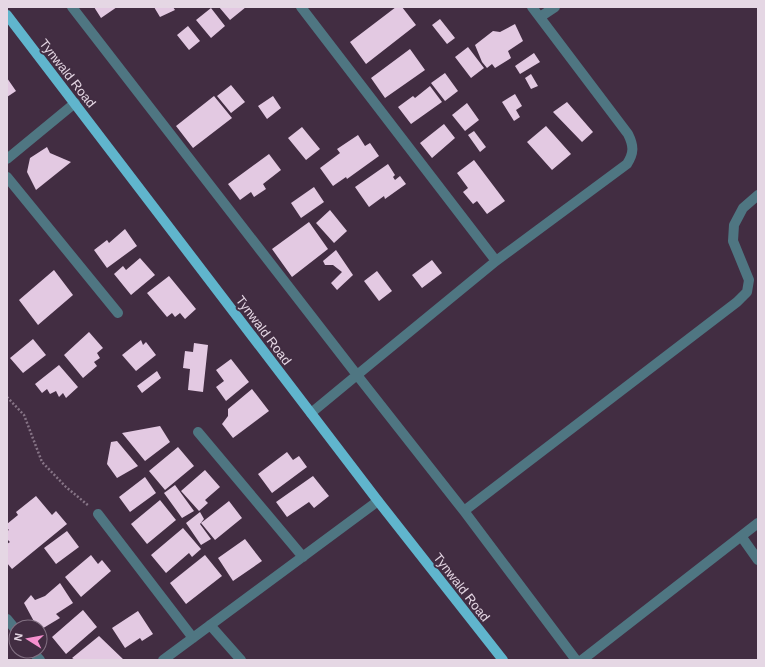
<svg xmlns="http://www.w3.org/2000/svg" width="765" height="667" viewBox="0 0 765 667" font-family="Helvetica,sans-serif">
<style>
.building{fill:#e3c9e2}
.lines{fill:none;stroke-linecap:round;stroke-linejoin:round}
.path{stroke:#867486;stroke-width:2.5;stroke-dasharray:2 2;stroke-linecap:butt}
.minor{stroke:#4f7682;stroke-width:10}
.major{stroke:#60b5cd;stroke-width:10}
.labels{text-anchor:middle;stroke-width:4;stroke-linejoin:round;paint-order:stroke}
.street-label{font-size:13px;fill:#e5d7e4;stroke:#422d42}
</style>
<rect width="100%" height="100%" fill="#422d42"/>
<path class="building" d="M94 7H117L101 18Z
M154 7H173L175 10 160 17Z
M219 7H246L230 20Z
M396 7H402L416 25 366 64 350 42Z
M211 8 225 26 211 38 196 20Z
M440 19 455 38 447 44 432 25Z
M515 24 523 41 508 51 511 58 495 68 492 64 487 68 482 62 475 45 493 31 500 32Z
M188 26 200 41 189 50 177 35Z
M468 47 484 68 471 78 455 57Z
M410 49 425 70 385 98 371 78Z
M534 53 540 62 520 74 515 66Z
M445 73 458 91 445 101 431 83Z
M531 74 538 86 531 89 525 78Z
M7 78 16 91 7 97Z
M231 85 245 102 231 113 217 96Z
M430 86 442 102 411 124 398 107 413 96 415 98Z
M515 94 522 106 516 110 520 117 514 121 502 102Z
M214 96 232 118 193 148 176 126Z
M273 96 281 108 267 119 258 106Z
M567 102 593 132 582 142 553 112Z
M467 103 479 120 465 131 452 115Z
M444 124 455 138 432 158 420 143Z
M546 126 571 154 552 170 527 142Z
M302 127 320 149 306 160 288 138Z
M474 131 486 147 480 152 468 135Z
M358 135 365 146 370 143 379 156 347 179 346 177 333 186 320 168 340 153 337 149Z
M47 147 50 153 71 162 36 190 27 172 30 158Z
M269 154 281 170 263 184 266 189 254 197 251 192 240 200 228 184Z
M474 160 505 201 487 214 477 201 473 204 463 192 468 188 457 173Z
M388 164 395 175 393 177 395 180 400 176 406 184 385 199 384 196 369 207 355 187Z
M314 187 324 202 301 218 291 203Z
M330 210 347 231 334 243 316 223Z
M309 222 328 249 292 277 272 249Z
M125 229 137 246 107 268 94 250 107 240 109 243Z
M336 250 353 275 337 290 331 283 342 272 333 265H325L323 261Z
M140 258 155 275 131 295 114 274 123 266 126 270Z
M432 260 442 273 422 288 412 275Z
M54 270 73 295 38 325 19 300Z
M377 271 392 291 379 301 364 281Z
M169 276 196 309 185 319 180 313 175 317 172 313 167 317 147 293Z
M89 332 103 348 97 353 100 358 94 362 97 366 83 378 64 355Z
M33 339 46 355 23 373 10 358Z
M141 340 143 345 146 342 156 355 136 371 122 355Z
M194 343 208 345 203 392 188 390 190 369 183 368 185 351 193 352Z
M231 359 249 382 226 401 216 387 224 381 216 370Z
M59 365 78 387 66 398 63 393 59 397 56 391 50 394 47 389 42 393 35 384Z
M157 371 161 378 142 393 137 386Z
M252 389 269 411 233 438 222 424 228 416V409Z
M160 426 170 442 145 461 122 433Z
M117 441 138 466 117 478 107 464 111 442Z
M178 447 194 466 165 490 149 471Z
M287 452 293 460 299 456 307 467 272 493 258 474Z
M205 470 220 487 205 500 208 503 199 511 181 491Z
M313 476 329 496 314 508 309 502 287 517 276 502Z
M145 477 156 493 130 512 119 497Z
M175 485 194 511 182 518 164 493Z
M36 496 52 515 56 511 67 524 12 569 7 563V544L10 542 7 539V531L9 530 7 528V524L18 515 16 512Z
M160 500 176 520 147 544 131 524Z
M229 501 242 518 215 540 201 523Z
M200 512 204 519 200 524 211 539 201 545 186 523Z
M183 528 201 549 192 557 189 553 166 573 151 555Z
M67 531 79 547 56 564 44 548Z
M245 539 262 561 233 581 218 558Z
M91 555 98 564 102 560 111 571 81 597 65 577Z
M205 555 222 576 186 604 170 583Z
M60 583 73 603 56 614 60 618 40 630V627H37L24 603 31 595 35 600 45 596Z
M83 610 97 627 66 654 52 637Z
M138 611 153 634 142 641 140 638 125 648 112 628Z
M99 636 124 660H75L72 658Z"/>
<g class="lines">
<path class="path" d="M7 397 24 415 42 462 66 487 89 506"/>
<path class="minor" d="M72 7 357 375 496 261 627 164C634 153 634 146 628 134L532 7
M301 7 496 261
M540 17 555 7
M7 159 75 103
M7 177 118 313
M311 413 357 375 464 511 576 660
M198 432 303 557
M464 511 737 302 747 292 749 280 733 241 734 225 743 208 758 195
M98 514 193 638
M741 536 758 560
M7 619 16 630
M210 625 241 660
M32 651 40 660
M163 660 378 501
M582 660 758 523"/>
<path class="major" d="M7 15 378 501 503 660"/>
</g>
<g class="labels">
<g class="street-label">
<text transform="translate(68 73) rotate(52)" y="5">Tynwald Road</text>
<text transform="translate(264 330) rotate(53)" y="5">Tynwald Road</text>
<text transform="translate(462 587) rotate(52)" y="5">Tynwald Road</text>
</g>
</g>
<rect width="765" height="667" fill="none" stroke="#e5d7e4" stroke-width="16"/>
<g transform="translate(28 639) rotate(281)"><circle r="19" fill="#422d42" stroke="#837183"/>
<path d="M0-3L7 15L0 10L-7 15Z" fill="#f690cf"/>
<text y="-6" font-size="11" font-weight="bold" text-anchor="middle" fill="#e5d7e4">N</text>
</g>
</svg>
